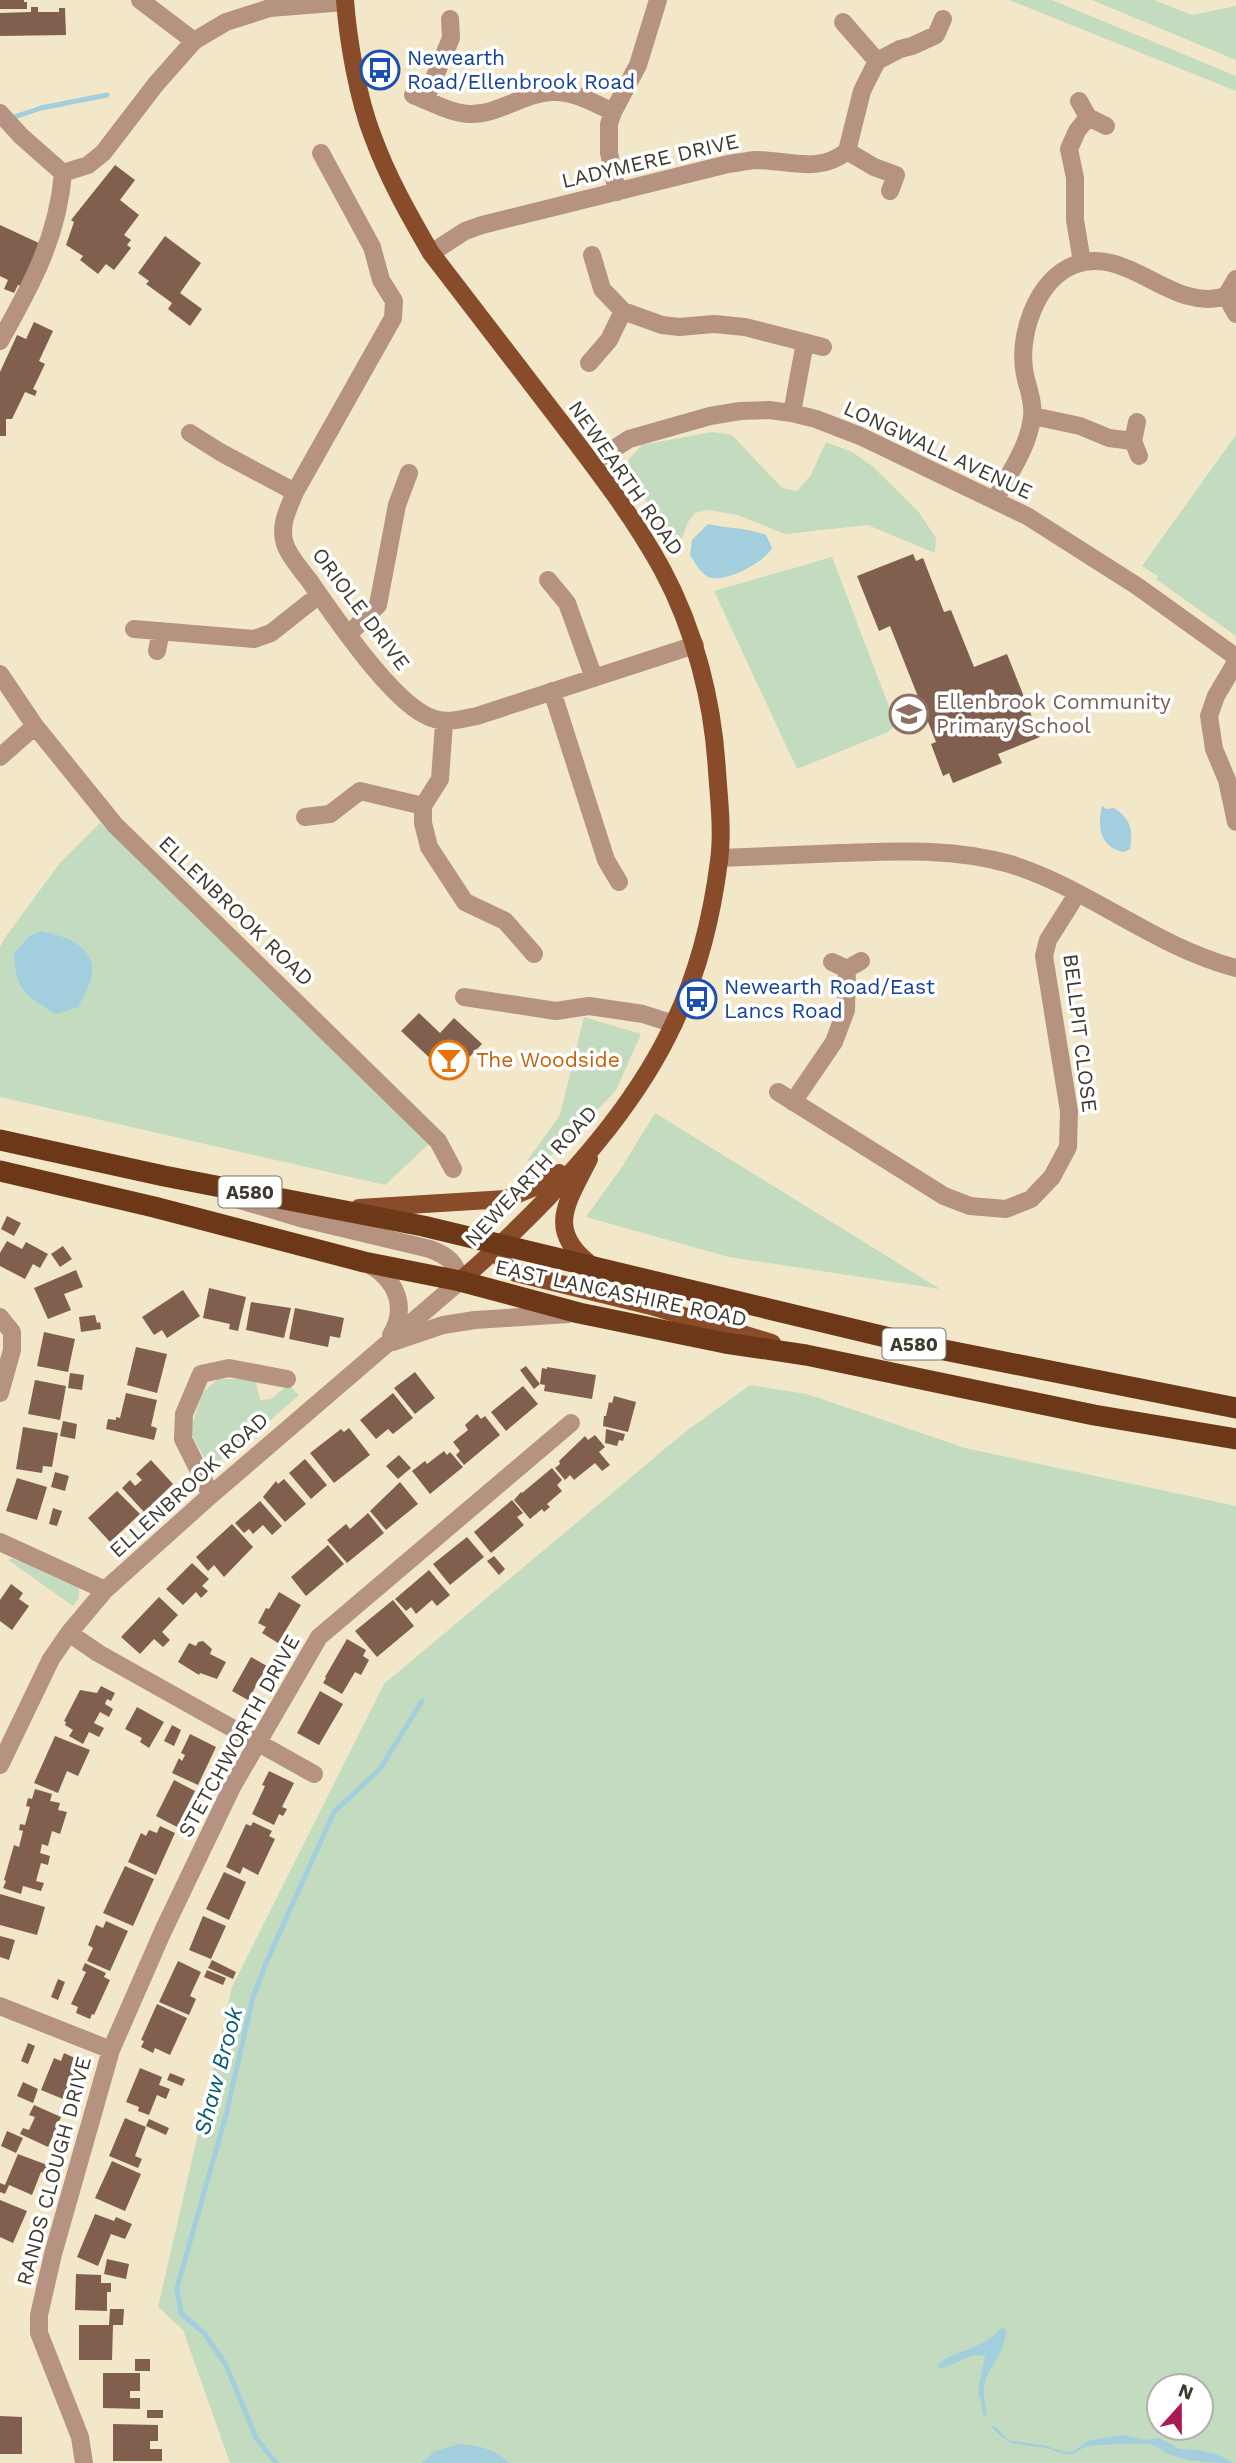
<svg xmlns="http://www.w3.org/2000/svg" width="1236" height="2463" viewBox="0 0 1236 2463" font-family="'Work Sans',sans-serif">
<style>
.green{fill:#c3dbbf;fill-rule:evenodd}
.water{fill:#a3cede}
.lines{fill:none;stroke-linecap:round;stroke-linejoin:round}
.stream{stroke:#a3cede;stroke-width:5}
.building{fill:#805f4f}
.minor{stroke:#b69381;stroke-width:18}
.major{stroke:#884c2a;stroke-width:18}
.highway{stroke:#6d3817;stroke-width:21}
.labels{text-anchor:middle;stroke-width:7;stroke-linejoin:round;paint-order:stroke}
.shield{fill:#fff;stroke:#78756d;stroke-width:2}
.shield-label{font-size:19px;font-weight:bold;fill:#3e3a2e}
.transit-label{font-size:21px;fill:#164399;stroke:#fff;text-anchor:start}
.street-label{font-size:21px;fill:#3e3a2e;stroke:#fff}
.education-label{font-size:21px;fill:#785e54;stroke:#fff;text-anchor:start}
.food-label{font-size:21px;fill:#c56008;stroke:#fff;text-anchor:start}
.water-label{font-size:23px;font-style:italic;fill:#045c72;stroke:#fff}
</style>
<rect width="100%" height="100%" fill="#f2e7c9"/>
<path class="green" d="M1009 0H1052L1236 76V91Z
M1092 0H1154L1192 15 1236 6V60Z
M712 432 732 435 782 488 797 491 811 475 826 442 852 452 871 465 918 511 936 538 935 553 868 525 785 534 738 515 708 510 695 513 688 522 678 549 634 483 628 469 629 459 642 445Z
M1236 435V636L1156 579 1158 576 1142 566Z
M832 557 896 725 888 732 797 769 714 591Z
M100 823 431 1142 385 1185 0 1097V947L4 939 60 863Z
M584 1017 641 1034 616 1090 579 1130 548 1158 527 1161 560 1115Z
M655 1113 940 1289 729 1257 586 1217 622 1167Z
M218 1379H255L260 1400 271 1399 288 1385 299 1395 233 1453 209 1466 190 1432 202 1393Z
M750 1385 807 1394 965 1448 1236 1506V2463H230L183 2330 158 2307 232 1987 384 1684 685 1432ZM1159 2386H1201V2428H1159Z
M12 1558 79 1588V1598L73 1606 8 1560Z"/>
<path class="water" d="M708 524C729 529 745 527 766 535L772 548C765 562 724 584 708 577 700 572 695 563 690 555L692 540Z
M1102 806 1107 809 1114 808C1131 819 1133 829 1130 849L1124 852C1100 848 1097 826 1102 806Z
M41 931C67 936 101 948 90 982 87 991 82 999 78 1007L56 1014C24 994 16 991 14 953L30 936Z
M1002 2327 1007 2331C1005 2336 1005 2341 1003 2346 990 2377 978 2375 987 2414L984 2417 978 2391 985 2356C967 2352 956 2367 939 2368L937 2365C956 2349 987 2348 1002 2327Z
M994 2425 1008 2440 1047 2446 1064 2452 1074 2451 1087 2441 1123 2435 1145 2440 1159 2438 1179 2449 1197 2450 1217 2454 1233 2463C1214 2463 1192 2462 1174 2456 1165 2453 1158 2446 1149 2444 1143 2443 1089 2445 1085 2447 1079 2449 1077 2454 1071 2454 1063 2455 1057 2451 1050 2449 1025 2443 1010 2450 992 2427Z
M459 2444C477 2445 496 2449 509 2463H422L435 2451Z"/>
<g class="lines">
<path class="stream" d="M11 118 41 108 107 95
M276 2463 256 2438 226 2365 204 2333 181 2313 177 2288 226 2115 253 1997 266 1963 334 1812 380 1769 422 1701"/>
</g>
<path class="building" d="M0 0H24V2H27V9H0Z
M31 7H38V12H59V8H65L66 35 0 36V13L31 12Z
M115 165 135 180 120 200 139 215 124 235 131 240 127 245 131 248 114 270 106 264 98 274 80 260 83 256 66 245 74 222 71 220Z
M0 225 41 244 22 286 18 285 14 293 4 289 8 280 0 276Z
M165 236 201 263 180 293 202 309 190 326 168 309 172 303 146 284 149 281 138 273Z
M34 322 53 331 39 361 45 364 33 389 37 391 35 396 25 392 12 419H6V436H0V372L17 335 26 339Z
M913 554 916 561 923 558 944 612 951 610 974 667 1007 654 1040 737 998 754 1002 763 953 783 949 773 943 776 931 744 936 742 890 626 879 631 857 576Z
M419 1013 440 1033 454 1018 482 1044 450 1077 401 1031Z
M7 1216 21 1223 14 1236 1 1229Z
M7 1241 22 1249 26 1242 48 1254 40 1268 33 1264 25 1279 0 1266V1253Z
M63 1246 72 1259 60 1267 51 1254Z
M76 1270 83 1287 64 1294 71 1310 48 1319 34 1288Z
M209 1288 246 1297 238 1331 229 1329 230 1324 203 1318Z
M183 1290 200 1316 167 1338 162 1330 154 1335 142 1317Z
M251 1302 291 1308 284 1338 246 1330Z
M295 1308 344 1318 340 1338 330 1336 328 1347 289 1339Z
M95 1315 97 1323 100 1322 101 1329 81 1332 79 1317Z
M44 1332 75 1339 68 1372 37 1366Z
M136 1347 167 1354 157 1393 127 1385Z
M526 1366 540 1384 534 1389 520 1370Z
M547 1367 596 1375 592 1399 544 1391 545 1385 540 1384 542 1368 547 1369Z
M415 1372 435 1398 415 1414 394 1388Z
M70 1373 84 1375 82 1390 68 1388Z
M35 1380 66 1386 60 1420 28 1414Z
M523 1386 538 1404 506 1431 491 1412Z
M126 1393 157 1400 151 1426 157 1428 154 1440 106 1429 108 1419 116 1420V1417L120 1418Z
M393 1393 413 1418 393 1434 388 1429 376 1439 360 1420Z
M614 1396 636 1402 628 1432 603 1426 604 1416H606L609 1402 612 1403Z
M477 1414 481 1419 485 1416 500 1435 464 1465 456 1455 460 1451 453 1442 468 1430 465 1425Z
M63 1421 77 1424 75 1439 60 1436Z
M23 1427 58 1433 52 1467 43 1466 42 1473 16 1469Z
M349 1428 370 1455 334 1483 310 1453 341 1429 344 1432Z
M606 1429 625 1434 623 1441 619 1440 617 1446 605 1443Z
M595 1435 605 1447 599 1452 610 1465 602 1471 595 1463 574 1480 570 1475 565 1480 555 1468 560 1464 559 1461 585 1436 588 1440Z
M444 1451 447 1455 450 1452 463 1467 430 1494 412 1471 425 1461 427 1464Z
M399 1455 411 1468 398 1479 386 1466Z
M305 1459 327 1485 311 1499 289 1473Z
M151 1460 173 1484 144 1512 122 1488 130 1480 135 1486 142 1480 136 1474Z
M552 1468 562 1480 557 1485 562 1491 547 1504 550 1507 544 1512 542 1509 530 1519 514 1500 521 1492 522 1493Z
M55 1472 69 1476 65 1491 51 1487Z
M17 1478 47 1487 37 1520 6 1511Z
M284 1479 306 1504 285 1522 263 1497 276 1481 278 1484Z
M400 1482 418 1504 386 1530 370 1511Z
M117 1491 140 1514 110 1542 88 1518Z
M512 1500 523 1513 517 1517 524 1525 491 1553 474 1532Z
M260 1501 282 1526 272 1535 263 1525 253 1534 249 1529 244 1533 235 1523Z
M53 1508 62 1511 57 1526 49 1524Z
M368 1513 384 1533 347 1563 327 1540 346 1524 350 1529Z
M232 1524 253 1547 224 1577 214 1565 208 1571 196 1557Z
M467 1537 484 1557 450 1585 433 1564Z
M328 1545 344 1564 306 1596 291 1577Z
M494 1556 505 1569 499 1575 487 1561Z
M192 1563 209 1579 202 1586 208 1591 201 1598 196 1592 183 1605 166 1589Z
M429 1570 450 1595 437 1606 432 1600 416 1614 411 1607 406 1611 395 1599Z
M11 1584 23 1593 19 1599 29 1606 12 1630 0 1621V1600Z
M279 1592 301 1605 278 1643 262 1633 266 1627 258 1623 266 1608 269 1609Z
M159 1597 178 1615 162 1632 170 1640 163 1647 154 1639 140 1654 121 1637Z
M393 1600 414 1626 377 1657 355 1631Z
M347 1639 366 1650 363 1656 369 1660 361 1675 355 1672 342 1694 323 1683 326 1678 325 1677Z
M203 1641 212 1649 210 1654 226 1662 217 1679 200 1673 199 1675 178 1662 189 1643 196 1646 198 1642Z
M251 1657 267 1666 248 1700 232 1691Z
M101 1686 115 1693 111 1701 107 1699 105 1704 113 1709 109 1717 100 1712 94 1723 104 1728 99 1737 89 1732 83 1744 69 1736 73 1730 65 1725 66 1722 64 1721 80 1690 97 1693Z
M320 1691 343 1704 319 1745 297 1733Z
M137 1707 164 1722 149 1748 140 1742 142 1738 125 1729Z
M172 1725 181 1730 174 1746 164 1741Z
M190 1734 216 1747 198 1785 172 1773 179 1758 182 1761 185 1755 181 1753Z
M55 1736 90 1750 78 1776 67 1771 58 1793 34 1783Z
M269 1771 294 1783 282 1807 287 1809 283 1816 279 1814 274 1825 252 1814 265 1786 262 1785Z
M174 1780 195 1791 177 1827 156 1816Z
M35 1789 52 1794 50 1801 60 1803 58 1810 67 1812 60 1834 52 1831 48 1846 42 1844 40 1853 50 1856 48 1865 41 1863 36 1881 44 1883 41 1891 23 1886 21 1894 3 1888 6 1881 4 1880 14 1845 19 1847 23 1831 19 1830 20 1824 25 1825 30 1807 26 1806 28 1798 32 1799Z
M253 1822 272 1831 269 1836 275 1839 258 1875 243 1867 240 1874 226 1867 246 1824 251 1826Z
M160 1826 175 1833 156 1875 128 1862 141 1833 146 1836 149 1830 157 1833Z
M125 1866 154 1879 133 1926 103 1913Z
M224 1872 246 1882 229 1920 206 1909Z
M0 1894 45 1907 37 1935 0 1925Z
M203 1916 226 1926 211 1959 189 1950Z
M106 1921 128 1931 110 1971 87 1961 93 1948 88 1945 96 1925 103 1928Z
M0 1936 15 1940 9 1960 0 1957Z
M212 1960 236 1972 233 1979 208 1968Z
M178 1961 201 1972 190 1996 196 1999 189 2015 159 2002Z
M85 1963 106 1973 104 1977 110 1980 94 2015 92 2014 90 2019 76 2013 78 2007 71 2004 86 1972 82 1970Z
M207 1970 226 1978 223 1985 204 1977Z
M58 1979 65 1982 58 2000 51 1997Z
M157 2004 187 2018 170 2055 155 2048 153 2053 141 2047 144 2041 141 2040Z
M28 2043 35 2046 28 2064 21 2061Z
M64 2053 79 2060 63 2099 41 2090 54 2058 61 2061Z
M140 2068 162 2077 159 2085 170 2089 166 2099 157 2095 149 2115 138 2111 139 2107 126 2102Z
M170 2073 185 2079 182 2086 167 2080Z
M23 2082 38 2089 33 2103 17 2096Z
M34 2105 61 2117 48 2147 20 2134 23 2128 29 2130 35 2117 29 2115Z
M125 2118 146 2127 135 2156 142 2159 138 2168 109 2156Z
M149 2119 169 2128 166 2135 146 2126Z
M7 2131 23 2138 16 2153 1 2146Z
M18 2154 50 2166 46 2174 41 2172 32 2195 9 2185 5 2194 0 2192V2183L5 2185Z
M112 2161 141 2174 125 2211 95 2198Z
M0 2200 27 2211 13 2243 0 2237Z
M95 2214 114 2221 116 2217 132 2224 125 2239 111 2234 98 2266 77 2257Z
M107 2259 129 2264 126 2279 104 2274Z
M76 2274 101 2275V2283H111V2292H107V2311L75 2310Z
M110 2309H124L123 2325H113L112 2360H79V2325H109Z
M135 2359H150V2371H135Z
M103 2373H140V2391H130V2398H140V2409L103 2408Z
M147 2410H163V2418H147Z
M0 2416 22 2417V2454H0Z
M113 2424 158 2425V2441H150V2449H162V2461H113Z"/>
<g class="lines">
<path class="minor" d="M140 0 194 41
M843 22 877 61
M413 95C431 102 450 113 469 114 499 115 523 93 552 92 574 91 594 103 613 112
M425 100 451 38 450 19
M1079 101 1088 117 1106 126
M0 113 21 136 63 173
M847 151 874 167 896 175 890 191
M321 153 372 247 381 280 394 301 393 318 295 492C288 510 279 525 285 544 289 556 301 570 309 580 334 616 388 696 425 715 444 725 456 720 477 716L695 645
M63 173 88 165 103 153 156 84 194 41 226 22 270 8 345 2
M617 192 609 153V124L613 112 638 65 658 0
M431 253 465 231 482 225 728 164C737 163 746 161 756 160 788 160 820 174 847 151L862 91 877 61 900 49 912 46 936 35 943 19
M592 255 602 289 623 311 662 325 679 327 714 324 745 327 823 347
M1082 262 1075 220V178L1069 149 1077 131 1088 117
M1226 296 1236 314
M0 341C31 286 58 237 63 173
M589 363 609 340 623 311
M792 413 805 342
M1033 416 1080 426 1109 438 1133 441
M1137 422 1133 441 1139 456
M190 433 220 452 295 492
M592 463 629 439 710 416 740 411 769 410 792 413 816 419 860 436 1027 516 1137 586 1236 657
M995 500C1009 474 1029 446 1032 417 1034 402 1028 389 1025 375 1017 337 1036 280 1074 265 1128 244 1172 314 1226 296L1236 279
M548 580 567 603 594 678
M134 629 254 639 271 633 319 595
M349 634 378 605 397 505 409 473
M157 651 161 631
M1236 662 1216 696 1209 716 1214 749 1227 780 1236 822
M0 674 35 726 115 825 438 1141 453 1169
M552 691 606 860 619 882
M444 723 440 779 423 806V823L429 847 465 902 505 921 534 954
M0 757 35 726
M305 817 330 814 360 791 423 806
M720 858C760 856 801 855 841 853 898 851 955 848 1010 864 1090 889 1153 946 1236 968
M832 962 847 969 861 961
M464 997 556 1011 589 1006 643 1014 674 1024
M778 1092 944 1196 970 1206 1006 1209 1031 1199 1052 1177 1068 1147 1069 1111 1044 956 1048 940 1077 894
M793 1102 834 1042 846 1010 847 969
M370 1265C396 1280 408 1307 391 1335
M0 1317 12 1332V1350L0 1393
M393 1342 443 1325 475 1320 568 1314
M211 1495 183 1439 184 1414 201 1374 229 1368 287 1379
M0 1542 105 1590
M69 1633 98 1653 314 1774
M0 1765 51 1659 69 1633 105 1590 211 1495 460 1281C456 1262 448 1256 430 1249L304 1219 233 1198
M0 2006 111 2050 163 1931 232 1787 319 1637 571 1423
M84 2463 80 2437 39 2333V2315L53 2254 111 2050"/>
<path class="major" d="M345 0C348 41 358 99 373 137 388 178 409 215 431 253 475 310 519 368 563 425 598 471 634 518 662 569 695 630 713 702 717 771 719 800 723 832 719 861 712 916 698 973 674 1023 630 1119 539 1212 460 1281
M589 1159C567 1203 544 1231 594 1267
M359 1208 506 1199 547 1182 559 1173
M500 1246C500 1260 503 1267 516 1273L651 1306 772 1343"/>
<path class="highway" d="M0 1140 164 1176 423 1226 919 1345 1236 1408
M0 1171 154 1207 364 1262 460 1281 579 1313 725 1343 806 1355 1094 1415 1236 1439"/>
</g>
<defs>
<symbol id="bus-ring" viewBox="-11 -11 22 22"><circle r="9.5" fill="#fff" stroke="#1a4fb4" stroke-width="1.5"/><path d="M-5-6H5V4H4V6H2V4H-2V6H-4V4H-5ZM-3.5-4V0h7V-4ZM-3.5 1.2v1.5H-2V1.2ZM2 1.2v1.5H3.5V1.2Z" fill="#1a4fb4"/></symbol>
<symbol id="school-ring" viewBox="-11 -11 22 22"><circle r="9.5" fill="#fff" stroke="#8d6e63" stroke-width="1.5"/><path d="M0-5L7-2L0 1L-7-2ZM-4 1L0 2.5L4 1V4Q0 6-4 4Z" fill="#8d6e63"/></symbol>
<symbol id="bar-ring" viewBox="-11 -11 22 22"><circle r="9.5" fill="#fff" stroke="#e8710a" stroke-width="1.5"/><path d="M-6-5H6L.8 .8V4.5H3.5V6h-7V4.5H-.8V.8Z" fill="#e8710a"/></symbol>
</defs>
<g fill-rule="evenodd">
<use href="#bus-ring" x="358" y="48" width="44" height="44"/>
<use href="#school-ring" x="887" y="692" width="44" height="44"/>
<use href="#bus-ring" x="675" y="977" width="44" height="44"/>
<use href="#bar-ring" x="427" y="1038" width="44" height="44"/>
</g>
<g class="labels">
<g class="shield">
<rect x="218.5" y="1176.5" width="63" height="31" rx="5"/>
<rect x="882.5" y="1328.5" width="63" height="31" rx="5"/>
</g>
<g class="shield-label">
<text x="250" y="1199">A580</text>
<text x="914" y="1351">A580</text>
</g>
<g class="transit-label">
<text x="407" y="65">Newearth<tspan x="407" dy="24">Road/Ellenbrook Road</tspan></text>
<text x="724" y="994">Newearth Road/East<tspan x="724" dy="24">Lancs Road</tspan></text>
</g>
<g class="street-label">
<text transform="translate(650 161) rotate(-13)" y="7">LADYMERE DRIVE</text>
<text transform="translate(938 450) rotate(25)" y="7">LONGWALL AVENUE</text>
<text transform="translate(626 478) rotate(55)" y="7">NEWEARTH ROAD</text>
<text transform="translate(361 609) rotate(53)" y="7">ORIOLE DRIVE</text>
<text transform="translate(236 911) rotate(44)" y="7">ELLENBROOK ROAD</text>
<text transform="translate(1080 1033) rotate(83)" y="7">BELLPIT CLOSE</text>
<text transform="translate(531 1176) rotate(-47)" y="7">NEWEARTH ROAD</text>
<text transform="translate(621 1293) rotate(12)" y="7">EAST LANCASHIRE ROAD</text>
<text transform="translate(189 1485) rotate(-42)" y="7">ELLENBROOK ROAD</text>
<text transform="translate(239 1736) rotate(-61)" y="7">STETCHWORTH DRIVE</text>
<text transform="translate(54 2171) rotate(-75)" y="7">RANDS CLOUGH DRIVE</text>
</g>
<g class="education-label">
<text x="936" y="709">Ellenbrook Community<tspan x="936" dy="24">Primary School</tspan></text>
</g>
<g class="food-label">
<text x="476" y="1067">The Woodside</text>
</g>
<g class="water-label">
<text transform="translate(218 2071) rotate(-75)" y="8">Shaw Brook</text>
</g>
</g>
<g transform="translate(1180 2407) rotate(21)"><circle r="33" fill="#ffffff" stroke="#b2b0ab" stroke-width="2"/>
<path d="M0-5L12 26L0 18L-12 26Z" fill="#aa1954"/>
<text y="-10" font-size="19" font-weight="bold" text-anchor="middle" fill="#3e3a2e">N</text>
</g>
</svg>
